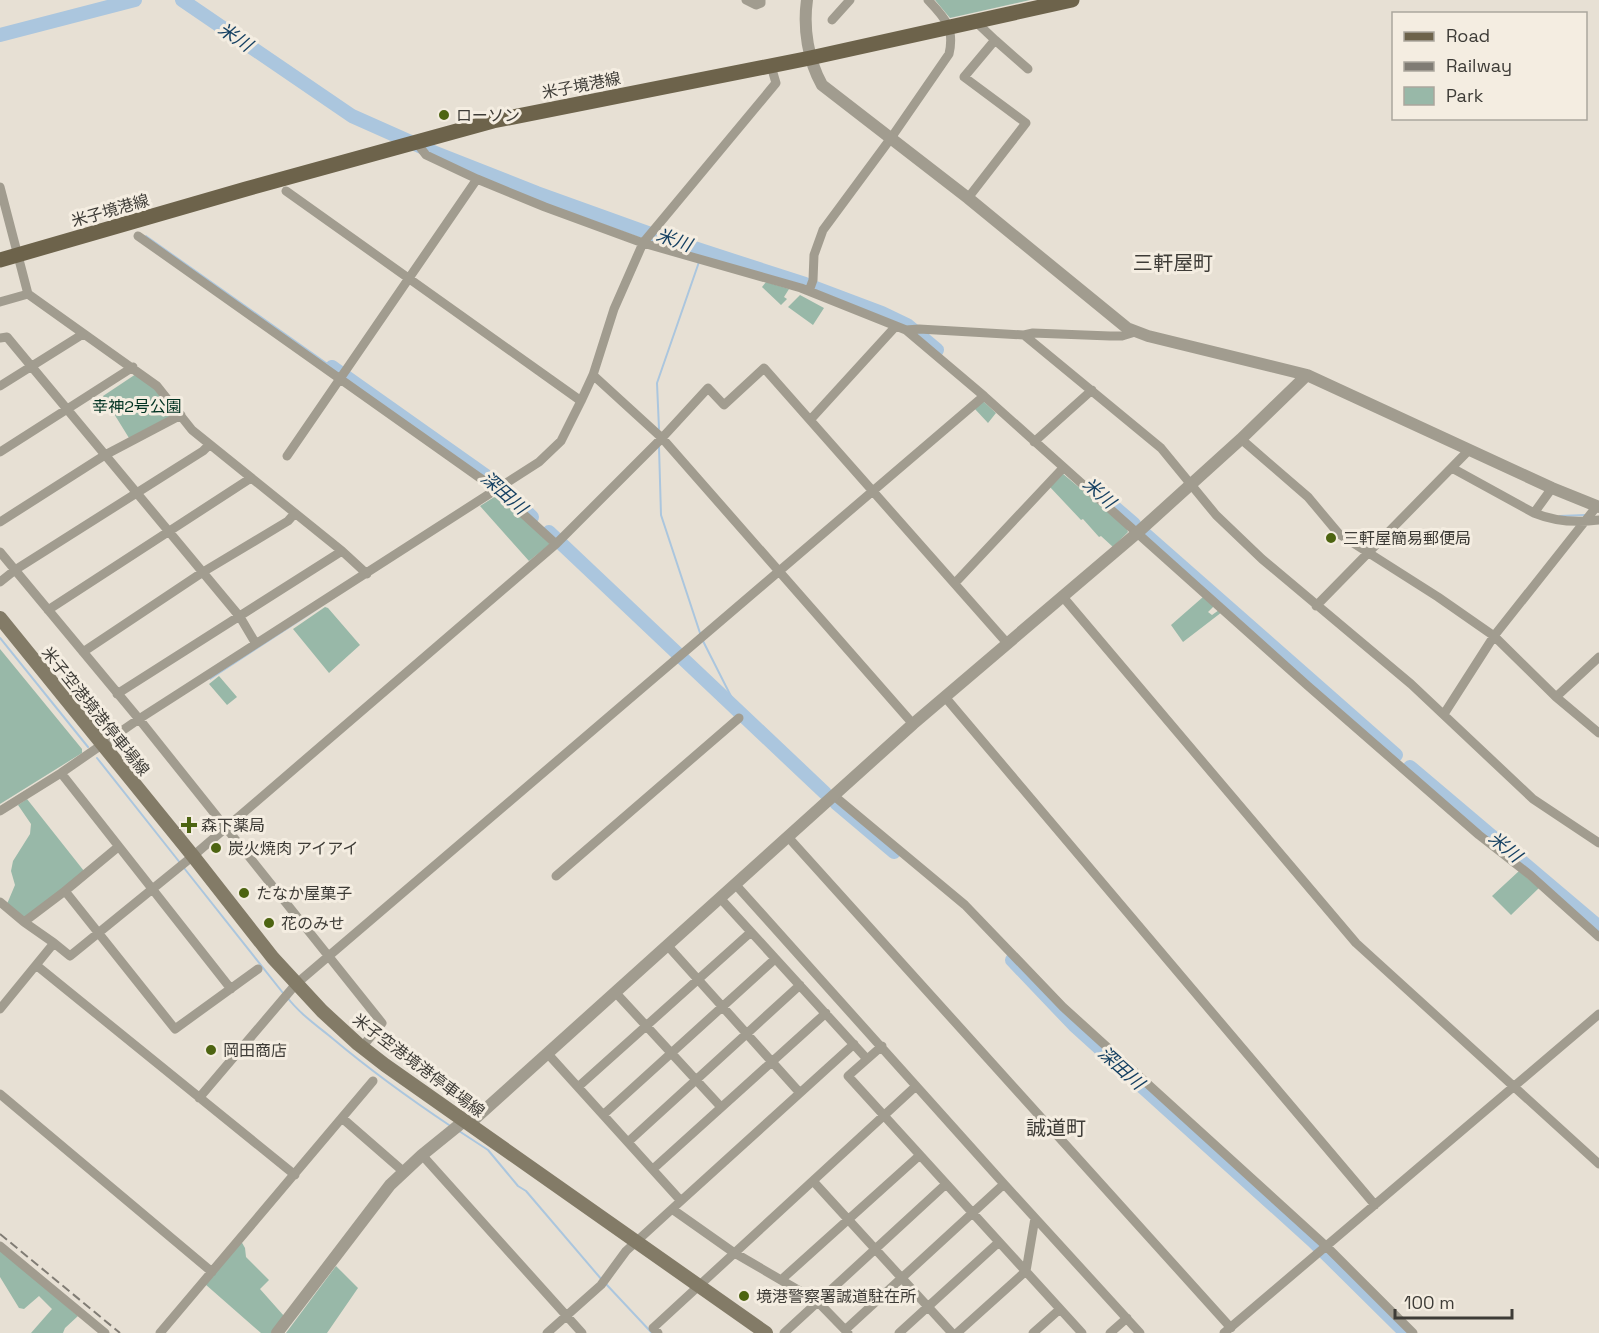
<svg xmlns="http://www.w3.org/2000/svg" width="1599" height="1333" viewBox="0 0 1599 1333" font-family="'Space Grotesk','Noto Sans JP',sans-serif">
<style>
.green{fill:#98b8a8}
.water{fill:#abc6de}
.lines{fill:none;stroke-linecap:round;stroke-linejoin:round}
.stream{stroke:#abc6de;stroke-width:2}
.river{stroke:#abc6de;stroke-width:14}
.minor{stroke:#a19c8f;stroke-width:9}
.tertiary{stroke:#a19c8f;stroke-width:12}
.secondary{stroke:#837b67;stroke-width:14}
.primary{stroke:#6d634b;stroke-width:15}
.rail{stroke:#807c74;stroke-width:2;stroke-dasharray:9 4.5;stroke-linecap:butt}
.poi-dot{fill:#4d6411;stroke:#f4ede1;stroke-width:2}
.labels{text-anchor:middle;stroke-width:6;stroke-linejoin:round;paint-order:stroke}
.street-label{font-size:16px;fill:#3e3c37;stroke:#f4ede1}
.poi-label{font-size:16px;fill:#3e3c37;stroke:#f4ede1;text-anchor:start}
.park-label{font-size:16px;fill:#003221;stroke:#f4ede1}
.water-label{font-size:18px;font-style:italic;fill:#154062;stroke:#f4ede1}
.quarter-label{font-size:20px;fill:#3e3c37;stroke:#f4ede1}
</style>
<rect width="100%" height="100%" fill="#e7e0d4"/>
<path class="green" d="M935 0H1030L950 18Z
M766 282 789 289 784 297 787 299 781 305 762 287Z
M800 295 824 308 813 325 788 307Z
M136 374C149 384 171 398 171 416L129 438 103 396Z
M983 401 996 413 988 423 974 408Z
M1062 473 1126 527 1128 532 1113 547 1101 536 1099 537 1083 519 1081 520 1049 486Z
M499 494 550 544 529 561 480 506Z
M1203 597 1214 606 1208 612 1212 615 1219 610 1222 612 1183 642 1171 625Z
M325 607 328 608 360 645 329 673 293 629Z
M0 649 82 749V753L0 804Z
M219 676 237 697 227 705 209 684Z
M27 799 84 871 28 917H22L7 904 15 885 11 871 13 861 30 834 31 824 18 805Z
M1519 871 1539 888 1511 915 1492 896Z
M241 1241 245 1248 246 1257 269 1280 260 1289 284 1316 271 1333H261L205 1284Z
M0 1249 78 1316 65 1328 63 1333H31L52 1309 39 1296 24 1309 19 1308 0 1277Z
M336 1266 358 1288 327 1333H286Z"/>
<path class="water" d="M146 235 339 371 338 373 144 237Z
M322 607 210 680 209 678Z"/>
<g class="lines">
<path class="stream" d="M659 429 657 383 699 262
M659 447 661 515 701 636
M1560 516 1585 515
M0 638 88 747
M703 641 741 716
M97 758 181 864
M184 868 283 993
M287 997C299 1013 316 1025 332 1038 370 1070 410 1099 452 1127
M459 1131 488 1150 518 1186 526 1191 602 1280
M606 1284 651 1332"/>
<path class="river" d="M182 0 352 116 433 152 537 193 651 234 805 284 882 313 907 325 937 350
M0 35 135 0
M332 367 496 483 532 517
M1106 500 1134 524
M549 532 825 793
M1146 535 1396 755
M1410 767 1599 927
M836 803 894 852
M1012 960 1074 1025 1313 1241 1406 1333"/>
<path class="minor" d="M746 0 756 5 761 3V0
M832 20 850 0
M995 40 1028 69
M416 142 426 155 477 179 545 207 643 243 801 288 906 330 919 329 1024 335 1033 333 1110 336H1122L1135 332
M0 187 28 294 157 386 192 430 342 551 367 574
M286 191 581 401
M968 198 1026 123 964 77 995 40 976 22
M138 236 497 490 556 544
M809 291 813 280 814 255 823 230 891 138 949 54C955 28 945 18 928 0
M0 302 28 294
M906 330 984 396 1308 686 1479 835 1530 875 1599 937
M1024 335 1161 448 1216 515 1262 559 1411 684 1533 799 1599 843
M0 338 7 337 240 617 256 644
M593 375 662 438 913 724
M0 386 83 334
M811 419 896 326
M1241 439 1308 497 1339 534 1438 597 1494 636 1556 697 1599 733
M1034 442 1092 390
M0 452 133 367
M287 456 477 179
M1452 468 1534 513
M1552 488 1534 513C1556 522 1576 523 1599 520
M0 522 105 455 181 415
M0 552 139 719 382 1023 362 1047
M0 582 15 570 203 451 209 445
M955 583 1063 468
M1063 597 1356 943 1599 1164
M1316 606 1469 450
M48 610 251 478
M83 652 203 572 288 521 295 513
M117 694 342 551
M945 697 1375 1205
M1556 697 1599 657
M1444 714 1494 636 1597 506
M61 773 231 989
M833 795 965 905 1063 1007 1326 1246 1413 1333
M0 811 61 773 139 719 539 462 561 441 581 401 593 375 614 309 643 243 776 83 771 66
M788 837 1231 1328
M118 847 65 891 175 1029 258 969
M556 876 739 718
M735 884 1004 1184 1140 1333
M720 898 867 1059
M0 902 24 922 65 891
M24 922 54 943
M667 945 800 1093
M36 965 295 1175
M615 992 721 1107
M0 1009 54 943 70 956 193 856 556 544 662 438 708 388 724 405 764 368 1007 643
M882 1046 848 1076 1082 1333
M548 1054 681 1201
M578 1087 751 932
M0 1094 212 1272
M199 1098 296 984 984 396
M603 1115 775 959
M342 1118 404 1172
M628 1142 800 985
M422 1155 582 1333
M653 1169 826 1013
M813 1181 952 1333
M0 1246 105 1333
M781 1280 920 1155
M845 1330 1004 1184
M160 1333 373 1081
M547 1333 601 1285 626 1251 672 1209
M658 1333 653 1328 916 1086
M784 1333 946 1184
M848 1333 817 1301 733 1252 672 1209 854 1044
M899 1333 999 1242
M957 1333 1026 1271 1035 1218
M1033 1333 1060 1309
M1110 1333 1127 1318
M1224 1333 1599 1014"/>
<path class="tertiary" d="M807 0C803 28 808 60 822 85L968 198 1127 328 1148 336 1307 375 1552 488 1599 507
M469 1124 913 724 1136 534 1241 439 1307 375
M277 1333 390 1185 422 1155 464 1121"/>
<path class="secondary" d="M0 618 193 856 273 958 322 1011 358 1044 385 1065 766 1333"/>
<path class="primary" d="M0 260 246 189 493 121 810 58 1072 0"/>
<path class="rail" d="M0 1234 120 1333"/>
</g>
<g class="poi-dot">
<circle cx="444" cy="115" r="6"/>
<circle cx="1331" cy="538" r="6"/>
<path d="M186 816h6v6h6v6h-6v6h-6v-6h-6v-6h6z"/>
<circle cx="216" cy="848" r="6"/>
<circle cx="244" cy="893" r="6"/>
<circle cx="269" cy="923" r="6"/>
<circle cx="211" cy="1050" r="6"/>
<circle cx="744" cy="1296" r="6"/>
</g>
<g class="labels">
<g class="street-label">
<text transform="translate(581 85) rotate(-11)" y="6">米子境港線</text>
<text transform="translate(110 210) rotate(-16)" y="6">米子境港線</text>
<text transform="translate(96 711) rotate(51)" y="6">米子空港境港停車場線</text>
<text transform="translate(419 1065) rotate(37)" y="6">米子空港境港停車場線</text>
</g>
<g class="poi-label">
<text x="456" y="121">ローソン</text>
<text x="1343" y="544">三軒屋簡易郵便局</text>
<text x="201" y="831">森下薬局</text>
<text x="228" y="854">炭火焼肉 アイアイ</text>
<text x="256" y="899">たなか屋菓子</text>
<text x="281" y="929">花のみせ</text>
<text x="223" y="1056">岡田商店</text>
<text x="756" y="1302">境港警察署誠道駐在所</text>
</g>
<g class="park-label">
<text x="137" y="412">幸神2号公園</text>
</g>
<g class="water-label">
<text transform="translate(235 37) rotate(34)" y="6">米川</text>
<text transform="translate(674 240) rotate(19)" y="6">米川</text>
<text transform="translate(504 493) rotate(41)" y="6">深田川</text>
<text transform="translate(1099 493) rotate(41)" y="6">米川</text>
<text transform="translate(1505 847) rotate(40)" y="6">米川</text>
<text transform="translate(1121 1068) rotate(42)" y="6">深田川</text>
</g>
<g class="quarter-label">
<text x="1173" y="270">三軒屋町</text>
<text x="1056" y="1135">誠道町</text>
</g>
</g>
<rect x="1392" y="12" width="195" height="108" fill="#f4ede1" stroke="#aba69d" stroke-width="1.5"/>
<rect x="1404" y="32" width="30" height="9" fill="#6d634b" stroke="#aba69d" stroke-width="1.5"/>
<text x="1446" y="42" font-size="18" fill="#3e3c37">Road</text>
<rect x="1404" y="62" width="30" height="9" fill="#807c74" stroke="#aba69d" stroke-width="1.5"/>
<text x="1446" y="72" font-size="18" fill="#3e3c37">Railway</text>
<rect x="1404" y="87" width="30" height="18" fill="#98b8a8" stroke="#aba69d" stroke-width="1.5"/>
<text x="1446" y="102" font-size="18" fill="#3e3c37">Park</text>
<path d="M1395 1309v9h117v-9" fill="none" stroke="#3e3c37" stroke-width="3"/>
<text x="1404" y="1309" font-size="18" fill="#3e3c37" stroke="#f4ede1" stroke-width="4.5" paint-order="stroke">100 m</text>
</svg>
